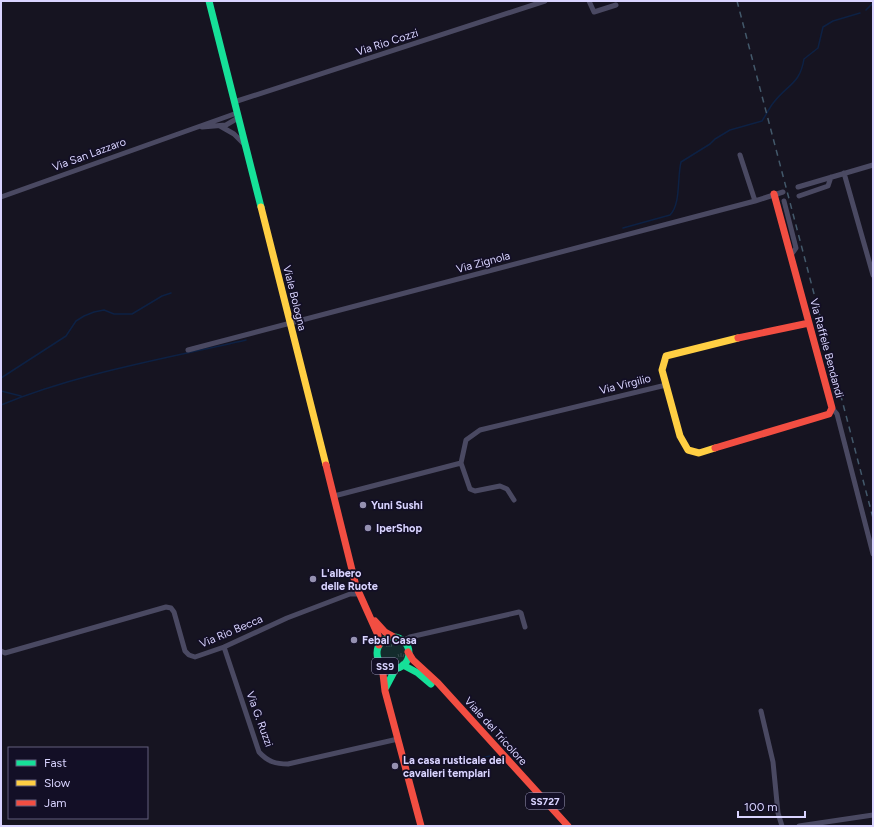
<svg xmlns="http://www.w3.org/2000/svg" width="874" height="827" viewBox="0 0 874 827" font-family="Figtree,sans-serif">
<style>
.grass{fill:url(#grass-tufts)}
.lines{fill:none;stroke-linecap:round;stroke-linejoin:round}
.stream{stroke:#0d2144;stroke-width:1.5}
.street{stroke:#4a4962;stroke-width:5}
.fast{stroke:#16e098;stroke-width:7}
.slow{stroke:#ffcf43;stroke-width:7}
.jam{stroke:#f24e42;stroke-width:7}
.rail{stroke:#43596b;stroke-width:1.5;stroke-dasharray:6 5;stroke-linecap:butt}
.poi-dot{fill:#9591b1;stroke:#130f26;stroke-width:1.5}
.labels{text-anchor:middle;stroke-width:3.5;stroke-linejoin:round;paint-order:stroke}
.shield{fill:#130f26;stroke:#9e99be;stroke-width:1}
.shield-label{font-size:10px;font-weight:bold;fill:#d9d4ff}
.street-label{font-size:11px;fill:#d9d4ff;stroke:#130f26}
.poi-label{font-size:11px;font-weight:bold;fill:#d9d4ff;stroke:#130f26;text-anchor:start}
</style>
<defs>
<pattern id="grass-tufts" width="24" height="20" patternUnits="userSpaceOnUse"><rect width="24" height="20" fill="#132c2d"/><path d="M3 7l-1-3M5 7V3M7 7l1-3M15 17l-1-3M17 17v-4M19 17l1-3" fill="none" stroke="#354a4c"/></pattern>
</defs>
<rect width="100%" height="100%" fill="#161421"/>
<path class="grass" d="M380 653a13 13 0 1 1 26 0a13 13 0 1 1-26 0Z"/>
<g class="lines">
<path class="stream" d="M866 10 873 3
M623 228 670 215C681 204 677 178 681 162L710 144 715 139 730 130 762 121C766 115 769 108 774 102 788 84 800 84 804 59L818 48 823 27 833 21 860 13
M1 378 66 336 76 321 84 316 94 312 104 310 114 314H132L162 296 171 293
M1 391 21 396
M1 405C79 373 164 359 246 340
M475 759 490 756"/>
<path class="street" d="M589 1 594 12 616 5
M234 102 545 1
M220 126 234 134 244 144
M202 127 226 125 238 118
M740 155 755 201
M844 173 873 275
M798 187 873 165
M799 196 828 186 831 177
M1 197 237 113
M784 201 796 248 791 255
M188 350 755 201 783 192
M832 408 837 414 873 554
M461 463 470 489 475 491 500 486 507 489 514 500
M334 496 461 463 466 440 480 430 666 385
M403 641 410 637 519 612 521 613 525 627
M224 647 259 752C268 762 276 764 288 764L398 739
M1 651 5 653 166 607 171 608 174 612 185 651 189 655 195 657 224 647 287 618 350 594H360
M761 711 773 762 778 813 782 826
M799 826 873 815"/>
<path class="fast" d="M209 1 261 207
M377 653a16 16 0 1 1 32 0a16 16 0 1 1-32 0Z
M403 665 418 673 431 684
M386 687 396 668"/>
<path class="slow" d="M261 207 326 465
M715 448 699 453 688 450 680 436 662 370 666 356 738 338"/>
<path class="jam" d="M738 338 809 323
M715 448 829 414 832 408 774 194
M326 465 356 586 378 635 379 645
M375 621 385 632 394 637
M408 652 413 660 438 683 568 826
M382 665 385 691 421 826"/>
<path class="rail" d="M737 1 873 518"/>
</g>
<g class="poi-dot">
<circle cx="363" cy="505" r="4"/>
<circle cx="368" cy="528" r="4"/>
<circle cx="313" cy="579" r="4"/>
<circle cx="354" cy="640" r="4"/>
<circle cx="395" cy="766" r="4"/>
</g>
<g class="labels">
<g class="shield">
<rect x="372" y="658" width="26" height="16" rx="3"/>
<rect x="526" y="793" width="38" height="16" rx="3"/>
</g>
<g class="shield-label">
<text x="385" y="670">SS9</text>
<text x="545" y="805">SS727</text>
</g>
<g class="street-label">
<text transform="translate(387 42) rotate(-18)" y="4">Via Rio Cozzi</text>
<text transform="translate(89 154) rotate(-20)" y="4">Via San Lazzaro</text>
<text transform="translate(483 262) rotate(-15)" y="4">Via Zignola</text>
<text transform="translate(295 298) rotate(76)" y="4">Viale Bologna</text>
<text transform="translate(827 348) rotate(75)" y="4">Via Raffele Bendandi</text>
<text transform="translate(625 384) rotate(-14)" y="4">Via Virgilio</text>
<text transform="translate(231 631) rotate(-23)" y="4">Via Rio Becca</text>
<text transform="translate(260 719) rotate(70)" y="4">Via G. Ruzzi</text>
<text transform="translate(496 731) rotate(48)" y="4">Viale del Tricolore</text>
</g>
<g class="poi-label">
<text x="371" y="509">Yuni Sushi</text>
<text x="376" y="532">IperShop</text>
<text x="321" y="577">L'albero<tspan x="321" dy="13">delle Ruote</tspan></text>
<text x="362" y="644">Febal Casa</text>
<text x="403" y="764">La casa rusticale dei<tspan x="403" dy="13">cavalieri templari</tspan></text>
</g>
</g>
<rect width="874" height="827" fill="none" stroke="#d9d4ff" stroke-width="4"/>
<rect x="8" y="747" width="140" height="72" fill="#130f26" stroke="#625e7d"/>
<rect x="16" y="760" width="20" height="6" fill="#16e098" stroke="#625e7d"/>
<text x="44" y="767" font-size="12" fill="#d9d4ff">Fast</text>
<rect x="16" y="780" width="20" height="6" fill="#ffcf43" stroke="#625e7d"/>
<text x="44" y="787" font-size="12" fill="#d9d4ff">Slow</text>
<rect x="16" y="800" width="20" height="6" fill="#f24e42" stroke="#625e7d"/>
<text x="44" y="807" font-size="12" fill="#d9d4ff">Jam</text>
<path d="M738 811v6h67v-6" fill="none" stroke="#d9d4ff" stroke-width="2"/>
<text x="744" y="811" font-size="12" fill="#d9d4ff" stroke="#130f26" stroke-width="3" paint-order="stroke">100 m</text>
</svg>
